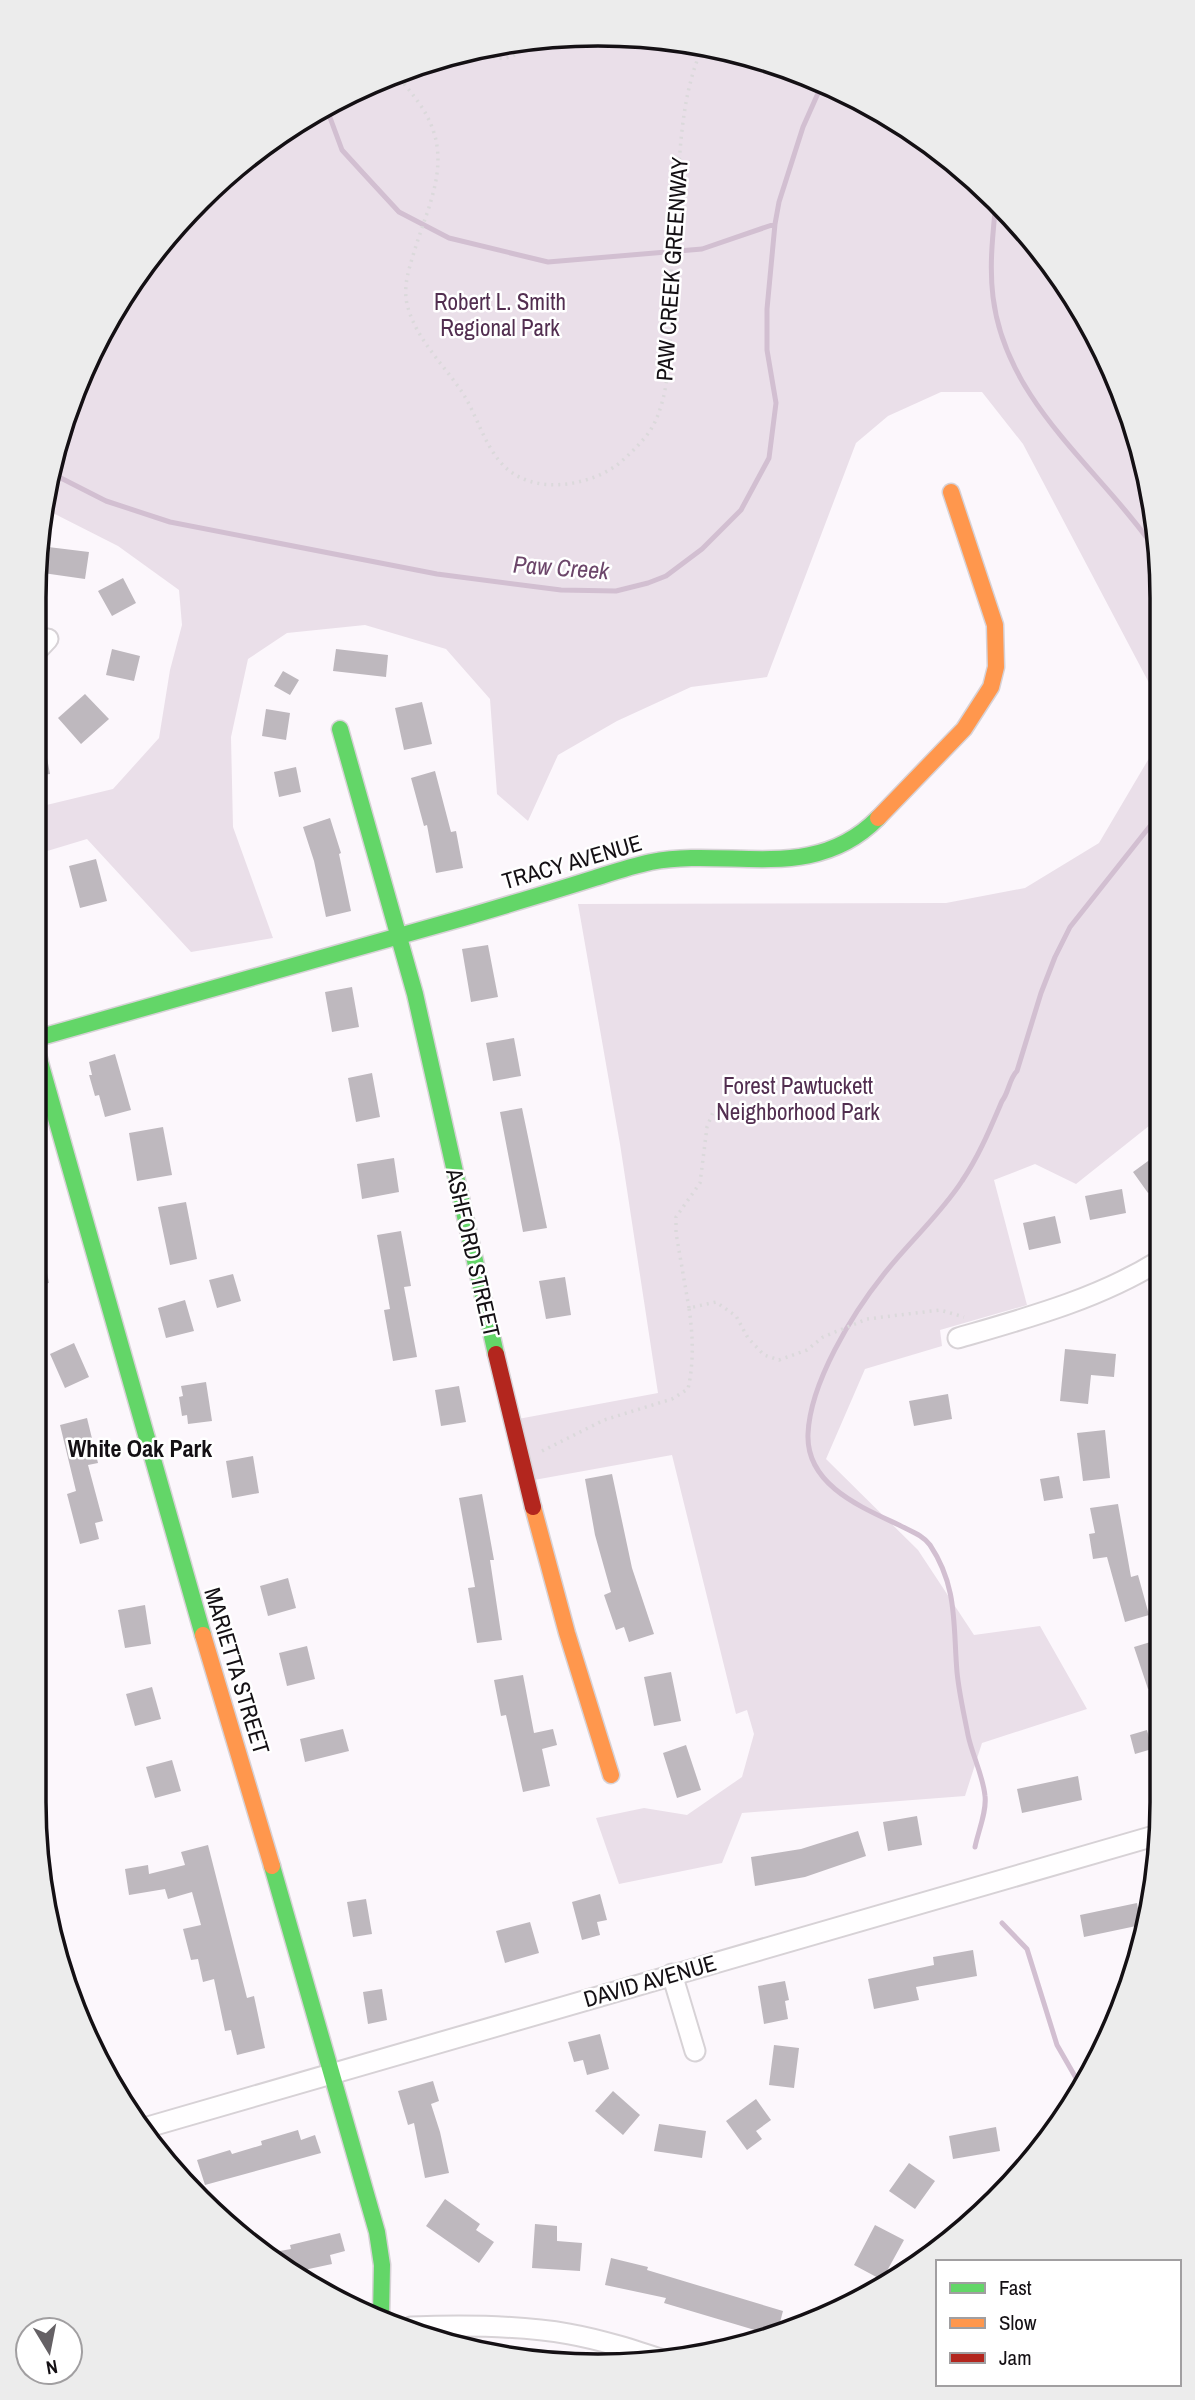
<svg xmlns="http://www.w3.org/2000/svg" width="1195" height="2400" viewBox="0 0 1195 2400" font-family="'Archivo Narrow',sans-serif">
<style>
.green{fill:#eadfe9}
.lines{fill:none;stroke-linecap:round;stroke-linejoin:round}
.stream{stroke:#d2bfd1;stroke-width:5}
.building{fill:#beb8be}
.street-casing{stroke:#d7d2d6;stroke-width:23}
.fast-casing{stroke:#d7d2d6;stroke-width:19}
.slow-casing{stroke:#d7d2d6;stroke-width:19}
.jam-casing{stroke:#d7d2d6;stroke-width:19}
.path{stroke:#dbd9db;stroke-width:3.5;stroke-dasharray:2 5;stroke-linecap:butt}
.street{stroke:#fffeff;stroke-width:19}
.fast{stroke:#63d668;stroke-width:16}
.slow{stroke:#ff974d;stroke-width:16}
.jam{stroke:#b3261e;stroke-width:16}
.labels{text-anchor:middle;stroke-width:5;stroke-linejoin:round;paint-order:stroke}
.street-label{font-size:23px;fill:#141014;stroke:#fff}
.park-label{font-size:23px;fill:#522e50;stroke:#fff}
.water-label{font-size:24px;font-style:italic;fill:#6c466a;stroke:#fff}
.neighbourhood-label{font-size:24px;font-weight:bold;fill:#141014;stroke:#fff}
.rim{fill:none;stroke:#141014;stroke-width:3.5}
</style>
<rect width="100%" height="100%" fill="#fcf7fc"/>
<path class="green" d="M634 34 743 52 847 91 969 173 1045 254 1119 382 1157 524V698L1023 444 982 392H941L888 416 856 443 767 677 691 687 617 721 558 755 528 821 497 794 490 699 446 649 365 625 287 633 248 659 231 737 233 827 273 938 191 952 87 839 34 855V808L113 789 159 738 170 670 182 625 179 590 118 546 43 508 52 452 91 348 150 254 225 174 315 109 416 63 523 38Z
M1158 743 1159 1118 1076 1184 1035 1164 994 1180 1027 1305 940 1330 942 1346 865 1369 826 1459 918 1550 974 1635 1040 1626 1087 1709 982 1743 965 1796 742 1813 722 1863 619 1884 596 1818 644 1808 687 1815 742 1777 754 1734 747 1710 736 1714 672 1455 534 1480 518 1419 658 1393 620 1144 578 904 946 903 1025 888 1099 843Z"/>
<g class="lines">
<path class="stream" d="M325 104 342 150 363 173 399 212 449 238 548 262 702 249 775 224
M996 201C993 233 989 265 993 297 1006 404 1101 469 1157 552
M49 472 106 501 170 522 437 574 561 590 616 591 648 583 666 576 702 549 741 510 769 458 776 403 767 350V309L775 224 779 202 803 127 823 82
M975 1847C978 1832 987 1811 985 1796 983 1775 972 1755 968 1735 964 1714 959 1693 957 1672 953 1625 958 1587 930 1545 923 1535 910 1531 899 1525 861 1507 806 1485 808 1434 810 1383 852 1314 884 1274 909 1242 940 1215 962 1181 979 1156 990 1129 1002 1101 1009 1092 1009 1079 1017 1071L1041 993 1055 957 1070 927 1158 816
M1002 1923 1027 1949 1057 2045 1080 2085"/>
</g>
<path class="building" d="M40 546 89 552 85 579 36 572Z
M123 578 136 603 112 616 98 591Z
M112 649 140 656 134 681 106 675Z
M336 649 388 655 386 677 333 671Z
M283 671 299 680 290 695 274 686Z
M85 694 109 719 81 744 58 718Z
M422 702 432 744 404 750 395 708Z
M266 709 290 713 286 740 262 736Z
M34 731H42L50 774 34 776Z
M296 767 301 792 279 797 274 772Z
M435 771 451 832 456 831 463 868 436 873 427 825 424 826 411 778Z
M330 818 341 853 339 854 351 911 326 917 314 861 303 827Z
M96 859 107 901 80 908 69 866Z
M488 945 498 997 471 1002 462 949Z
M352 987 359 1027 332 1032 325 992Z
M514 1038 521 1076 493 1081 486 1043Z
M115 1054 131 1110 105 1117 99 1095 95 1096 89 1075H92L89 1062Z
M372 1073 380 1117 356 1122 348 1078Z
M522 1108 547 1228 523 1232 500 1112Z
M163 1127 172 1175 137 1181 129 1133Z
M1159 1153V1186L1148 1193 1133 1172Z
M394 1158 399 1192 362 1199 357 1164Z
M1122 1189 1126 1213 1090 1220 1085 1196Z
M186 1202 197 1259 170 1265 158 1207Z
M1055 1216 1061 1243 1029 1250 1023 1223Z
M401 1231 411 1286 404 1287 417 1357 393 1361 384 1310 390 1309 377 1235Z
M34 1243H41L49 1283 34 1285Z
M233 1274 241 1301 217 1308 209 1280Z
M565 1277 571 1315 546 1319 539 1281Z
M185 1300 194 1331 166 1338 158 1308Z
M74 1343 89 1377 65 1388 50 1354Z
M1065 1349 1116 1354 1114 1377 1091 1375 1088 1404 1060 1401Z
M206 1382 212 1421 188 1424 187 1415 182 1416 179 1397 183 1396 181 1386Z
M459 1386 466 1422 441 1426 435 1390Z
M948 1394 952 1419 914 1426 909 1401Z
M87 1418 98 1463 88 1465 103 1521 95 1523 99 1539 80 1544 67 1494 76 1491 60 1425Z
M1105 1430 1110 1478 1083 1481 1077 1433Z
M253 1456 259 1493 232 1498 226 1461Z
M612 1474 632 1568 654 1634 629 1642 624 1627 616 1630 604 1595 611 1592 595 1535 585 1479Z
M1059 1476 1063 1498 1044 1501 1040 1479Z
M482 1494 494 1560H490L502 1640 477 1643 468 1588 475 1587 459 1498Z
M1118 1504 1131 1577 1138 1575 1149 1615 1125 1622 1107 1557 1093 1559 1089 1534 1095 1533 1090 1508Z
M288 1578 296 1608 268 1616 260 1586Z
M145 1605 151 1644 125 1648 118 1610Z
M1157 1640 1160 1650V1685L1148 1689 1134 1647Z
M307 1646 315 1679 287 1686 279 1653Z
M671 1672 681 1721 654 1726 644 1677Z
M523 1675 534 1733 553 1729 557 1745 542 1749 550 1786 523 1792 506 1715 501 1716 494 1680Z
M152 1687 161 1719 135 1726 126 1694Z
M343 1729 349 1751 305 1762 300 1739Z
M1147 1730 1152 1749 1135 1754 1130 1735Z
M686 1745 701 1790 677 1798 663 1753Z
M172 1760 181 1791 155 1798 146 1767Z
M1078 1776 1082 1800 1022 1813 1017 1789Z
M917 1816 922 1845 888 1851 883 1822Z
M858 1831 866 1856 805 1877 755 1886 751 1857 801 1849Z
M208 1845 247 1998 254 1996 265 2048 237 2055 231 2030 225 2031 214 1979 203 1982 198 1959 191 1960 183 1929 201 1925 192 1892 168 1899 165 1889 129 1895 125 1869 148 1865 149 1874 185 1865 181 1852Z
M600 1894 607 1920 597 1922 600 1935 582 1940 572 1902Z
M366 1899 372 1934 353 1937 347 1902Z
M1137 1903 1141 1925 1084 1937 1080 1915Z
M530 1922 539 1953 505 1963 496 1931Z
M973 1950 977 1976 916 1987 919 2000 874 2009 868 1979 934 1965 933 1957Z
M785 1981 789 2000 785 2001 788 2019 764 2024 758 1986Z
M382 1989 387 2020 368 2024 363 1992Z
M600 2034 609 2069 587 2075 583 2060 574 2062 568 2042Z
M774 2045 799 2048 794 2088 769 2085Z
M433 2081 439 2101 431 2104 440 2132 449 2173 425 2178 414 2123 408 2125 398 2091Z
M613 2091 640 2115 623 2135 595 2111Z
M756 2099 771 2120 756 2131 762 2139 747 2150 726 2121Z
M659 2124 706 2131 702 2158 654 2151Z
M996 2127 1000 2151 953 2159 949 2136Z
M298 2130 301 2140 315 2135 321 2153 205 2185 197 2160 230 2150 232 2154 262 2145 261 2141Z
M909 2163 935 2181 915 2209 889 2191Z
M445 2199 480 2224 476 2230 494 2242 479 2263 426 2226Z
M535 2224 557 2226V2241L582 2243 580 2271 532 2268Z
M875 2225 904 2240 882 2280 854 2265Z
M340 2233 345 2251 330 2255 332 2264 290 2273 263 2254 291 2249 290 2245Z
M611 2258 648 2267 647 2270 783 2311 778 2330 765 2333 664 2303 666 2298 605 2285Z"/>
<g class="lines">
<defs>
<path id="street" d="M34 654 48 639
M958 1338C1027 1318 1098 1299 1159 1261
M672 1974 695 2051
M141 2129 1161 1834
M411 2327C463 2325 518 2325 569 2334 603 2340 636 2351 669 2362"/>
<path id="fast" d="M340 729 415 994 496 1354
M34 1039C177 998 320 959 463 918 507 905 551 892 595 878 614 872 632 866 651 862 731 847 813 884 878 818
M34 1041 203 1635
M272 1866 377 2232 382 2265 381 2316"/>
<path id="slow" d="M878 818 964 729 991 687 996 667 995 625 951 492
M533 1507 567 1633 611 1775
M203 1635 272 1866"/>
<path id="jam" d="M496 1354 533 1507"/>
</defs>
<use href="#street" class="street-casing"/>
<use href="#fast" class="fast-casing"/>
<use href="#slow" class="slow-casing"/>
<use href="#jam" class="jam-casing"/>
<path class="path" d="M473 50C496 62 517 63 530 38
M395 73C404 84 413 94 421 106 455 157 430 200 414 252 409 269 403 286 407 304 415 337 441 362 460 389 477 413 483 445 504 466 533 495 586 487 617 465 628 456 638 446 647 435 675 399 670 320 671 275 672 243 676 212 678 180 681 134 684 88 703 46
M689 1308 676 1233V1217L700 1183 707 1127 713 1112 730 1104
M542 1451 604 1420 672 1399 688 1389C694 1362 693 1336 689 1308L716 1302 736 1316 748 1338 764 1355 779 1360 807 1350 823 1337 867 1319 940 1310 964 1317"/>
<use href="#street" class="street"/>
<use href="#fast" class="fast"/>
<use href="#slow" class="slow"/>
<use href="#jam" class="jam"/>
</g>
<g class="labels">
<g class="street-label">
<text transform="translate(672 269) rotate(-86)" y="8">PAW CREEK GREENWAY</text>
<text transform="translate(572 862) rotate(-16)" y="8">TRACY AVENUE</text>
<text transform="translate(473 1253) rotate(77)" y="8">ASHFORD STREET</text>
<text transform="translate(237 1671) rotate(73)" y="8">MARIETTA STREET</text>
<text transform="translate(650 1981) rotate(-16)" y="8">DAVID AVENUE</text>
</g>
<g class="park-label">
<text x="500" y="310">Robert L. Smith<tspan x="500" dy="26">Regional Park</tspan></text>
<text x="798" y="1094">Forest Pawtuckett<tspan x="798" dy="26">Neighborhood Park</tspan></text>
</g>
<g class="water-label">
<text transform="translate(561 568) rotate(4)" y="8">Paw Creek</text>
</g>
<g class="neighbourhood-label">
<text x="140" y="1457">White Oak Park</text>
</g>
</g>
<path d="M0 0H1195V2400H0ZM598 46H598A552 552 0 0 1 1150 598V1802A552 552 0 0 1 598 2354H598A552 552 0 0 1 46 1802V598A552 552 0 0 1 598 46Z" fill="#ececec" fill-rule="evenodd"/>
<path class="rim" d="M598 46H598A552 552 0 0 1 1150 598V1802A552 552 0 0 1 598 2354H598A552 552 0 0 1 46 1802V598A552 552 0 0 1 598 46Z"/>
<rect x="936" y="2260" width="245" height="126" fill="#ffffff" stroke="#a19fa1" stroke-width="2"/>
<rect x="950" y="2283" width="35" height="10" fill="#63d668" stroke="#a19fa1" stroke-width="2"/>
<text x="999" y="2295" font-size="21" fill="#141014">Fast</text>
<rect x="950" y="2318" width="35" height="10" fill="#ff974d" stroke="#a19fa1" stroke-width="2"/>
<text x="999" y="2330" font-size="21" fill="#141014">Slow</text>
<rect x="950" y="2353" width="35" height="10" fill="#b3261e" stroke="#a19fa1" stroke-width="2"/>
<text x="999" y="2365" font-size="21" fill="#141014">Jam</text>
<g transform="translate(49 2351) rotate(170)"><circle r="33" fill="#ffffff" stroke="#a19fa1" stroke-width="2"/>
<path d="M0-5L12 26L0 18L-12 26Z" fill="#656165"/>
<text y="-10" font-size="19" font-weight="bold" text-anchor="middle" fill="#141014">N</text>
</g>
</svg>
